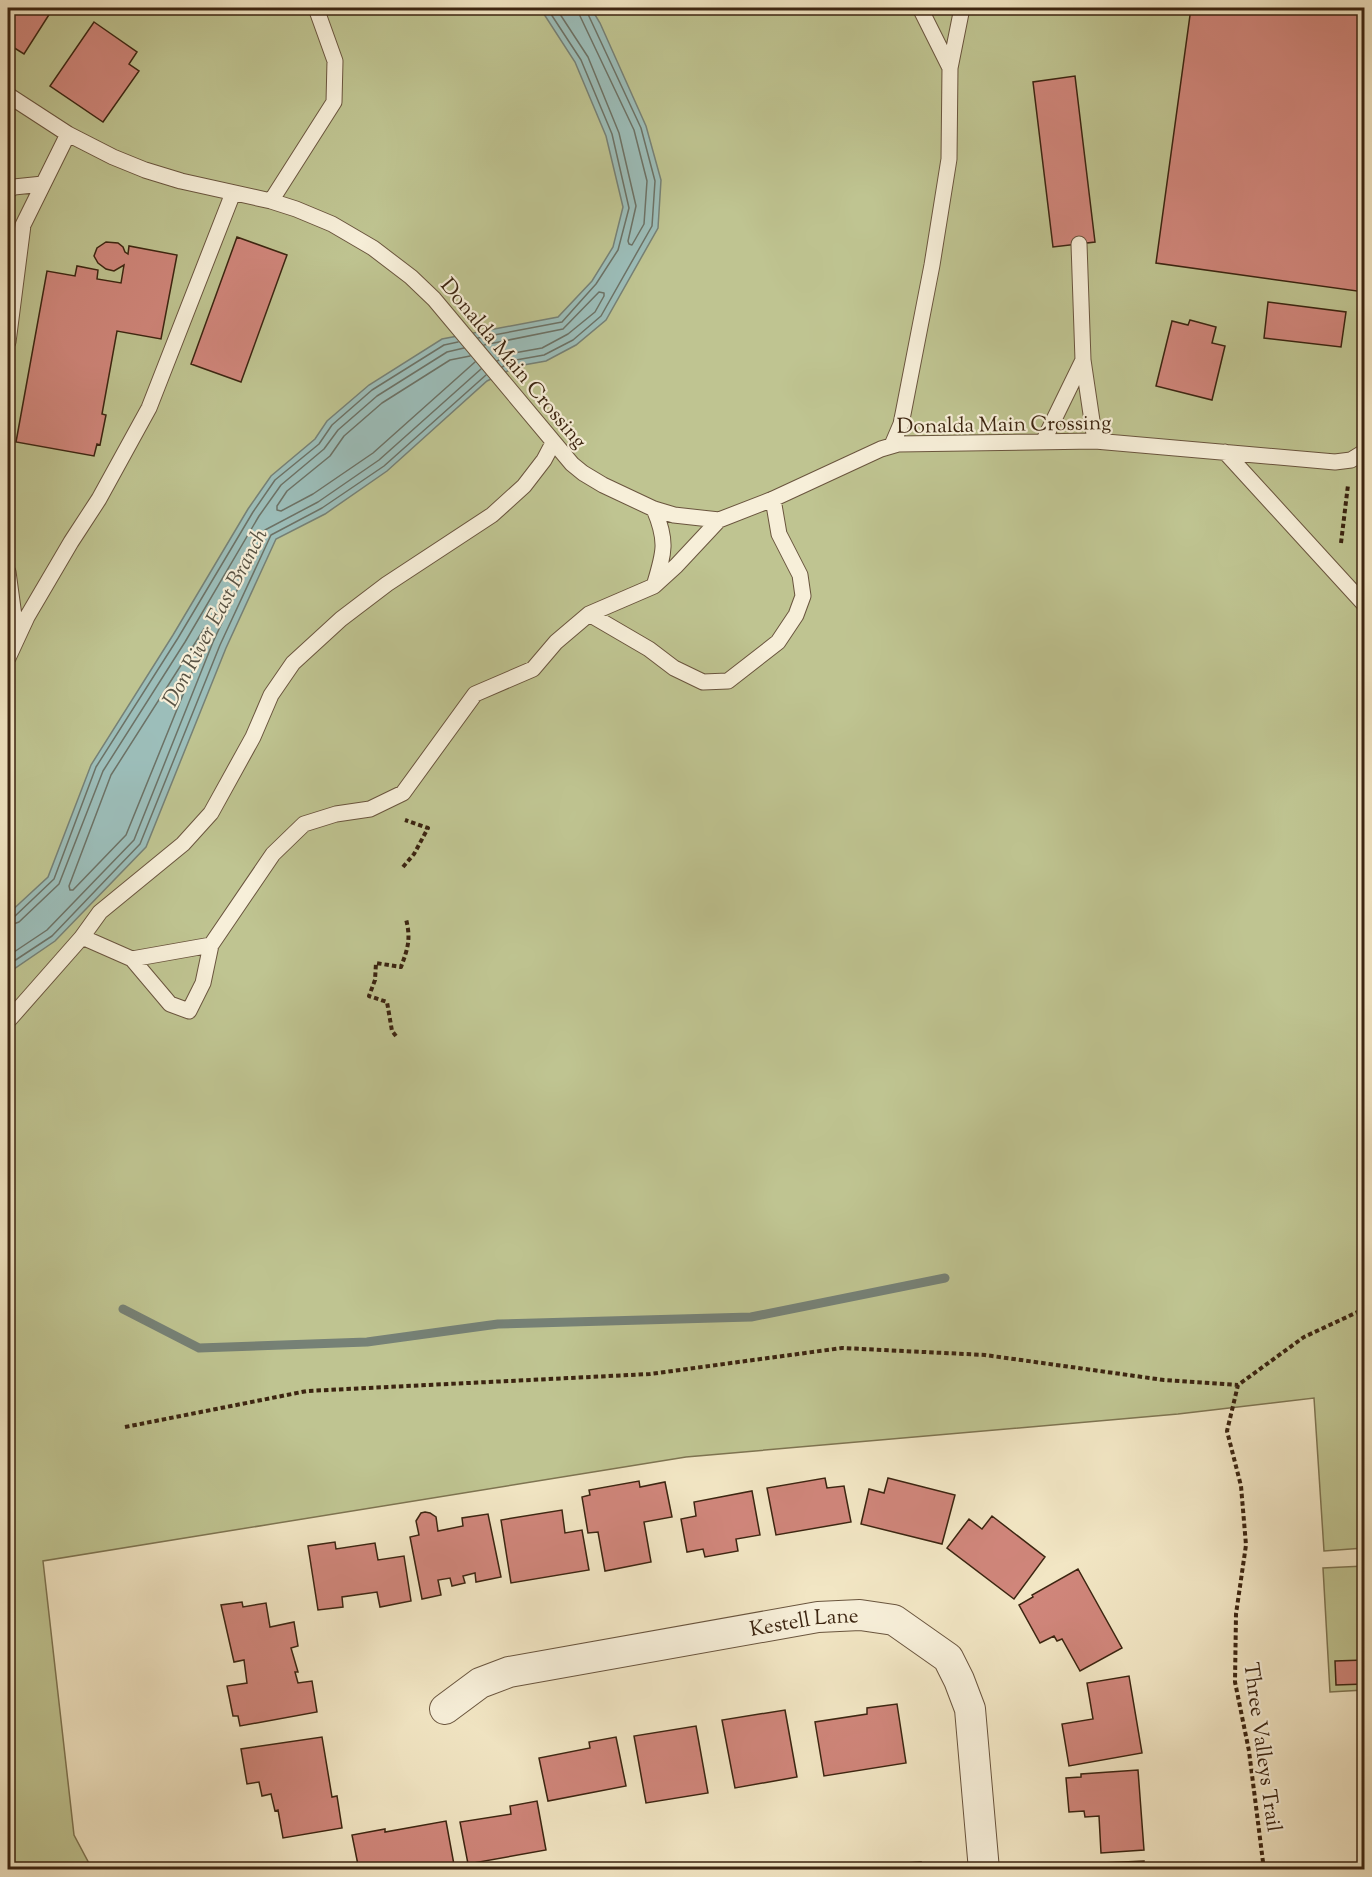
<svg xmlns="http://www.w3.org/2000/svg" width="1372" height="1877" viewBox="0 0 1372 1877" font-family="'Sorts Mill Goudy',serif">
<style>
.green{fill:#bfc491;stroke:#7e7451;stroke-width:1.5}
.water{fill:#9cbeba;stroke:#768176;stroke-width:1.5}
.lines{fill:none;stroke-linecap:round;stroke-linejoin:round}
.shore{stroke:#6c7266;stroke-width:1.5}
.stream{stroke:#768176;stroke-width:9}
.building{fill:#d0867b;stroke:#3c2511;stroke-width:1.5}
.lane-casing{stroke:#6a553e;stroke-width:17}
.street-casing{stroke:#6a553e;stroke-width:32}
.path{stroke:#3c2511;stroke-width:4;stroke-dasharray:4.5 3;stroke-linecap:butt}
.lane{stroke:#f7efd9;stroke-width:15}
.street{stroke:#f7efd9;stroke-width:30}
.labels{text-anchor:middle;stroke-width:4.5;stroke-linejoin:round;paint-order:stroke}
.street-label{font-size:21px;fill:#3c2511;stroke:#f7efd9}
.water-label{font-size:22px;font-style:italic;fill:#595344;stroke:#f7efd9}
</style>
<rect width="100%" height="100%" fill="#f2e6c4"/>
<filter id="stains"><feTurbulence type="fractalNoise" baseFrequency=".00333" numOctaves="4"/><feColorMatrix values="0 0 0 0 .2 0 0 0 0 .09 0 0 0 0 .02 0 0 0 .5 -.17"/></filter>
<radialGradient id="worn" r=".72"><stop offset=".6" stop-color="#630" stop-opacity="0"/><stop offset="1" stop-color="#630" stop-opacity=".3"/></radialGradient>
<path class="green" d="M9 8H1364V1548L1324 1551 1314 1398 1178 1414 686 1457 43 1561 74 1835 92 1869H8Z
M1364 1566V1690L1330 1692 1323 1568Z"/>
<path class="water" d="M540 8H591L600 23 646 126 661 180 658 228 606 320 576 345 546 361 518 366 487 381 387 471 325 514 276 539 226 648 146 847 55 941 8 973V914L48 877 91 765 173 635 248 509 271 476 315 439 327 421 369 385 442 339 558 317 592 281 613 247 623 207 606 136 575 62Z"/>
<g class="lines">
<path class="shore" d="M556 8 588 57 619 133 636 206 628 241 629 244 632 245 644 224 647 181 634 130 580 16 579 8
M478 338 562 322 596 284 618 250 629 208 612 134 581 60 547 8
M484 345 563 329 599 292 604 293V296L595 312 568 334 542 348 514 353 497 361
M470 356 450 360 382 403 344 436 330 456 287 491 277 506V510L281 511 313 494 373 453 475 362
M502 367 516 360 544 355 573 340 601 316 652 226 655 181 641 128 587 12V8
M204 629 207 630 208 633 126 835 73 890H70L69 886 111 775Z
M8 918 14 917 54 879 96 767 178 638 253 512 275 480 319 444 332 425 372 390 444 345 458 342
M8 926 19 922 59 884 103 771 185 642 259 516 281 485 324 449 338 430 377 396 447 352 464 348
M8 956 47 930 134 840 213 642 265 530 318 502 379 460 481 369
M8 965 52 936 140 844 220 645 271 535 322 508 384 466 486 375"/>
<path class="stream" d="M123 1309 199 1348 367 1342 498 1324 751 1317 945 1278"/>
</g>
<path class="building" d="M8 8H48L52 10 24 54 8 44Z
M1191 8H1364V292L1156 263Z
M94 22 137 52 129 64 139 71 103 122 50 86Z
M1075 76 1095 242 1053 247 1033 82Z
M237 237 287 255 241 382 191 364Z
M106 242 118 243 123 247 125 252 128 254 129 246 177 255 161 339 117 331 102 414 106 415 100 445 97 444 94 456 16 442 47 271 75 276 77 266 98 270 97 279 121 283 124 265 114 271 106 269 98 263 94 256 97 248Z
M1268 302 1346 312 1341 347 1264 338Z
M1190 320 1216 327 1212 343 1225 346 1212 400 1156 386 1172 321 1188 325Z
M825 1478 827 1488 844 1486 851 1522 776 1535 767 1488Z
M888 1478 955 1495 942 1544 861 1524 869 1489 884 1493Z
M639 1481 640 1487 665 1482 672 1517 644 1522 651 1562 605 1571 598 1532 588 1533 582 1497 590 1495 589 1490Z
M752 1491 760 1535 736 1539 738 1551 705 1557 703 1549 687 1552 681 1519 696 1516 694 1502Z
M562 1510 565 1533 582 1530 589 1570 511 1583 501 1520Z
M425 1512 430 1513 436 1517 438 1531 463 1526 462 1518 488 1514 501 1577 476 1582 475 1573 463 1576 465 1583 452 1586 450 1578 438 1580 441 1595 422 1599 410 1537 419 1535 416 1521 421 1513Z
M992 1516 1045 1557 1014 1599 947 1548 969 1519 982 1529Z
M335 1542 336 1549 375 1543 378 1560 404 1556 411 1601 380 1607 377 1592 342 1597 343 1607 318 1610 308 1546Z
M1078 1569 1122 1648 1080 1671 1062 1639 1057 1641 1054 1636 1040 1643 1019 1605 1033 1597 1032 1595Z
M242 1602 243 1607 266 1603 270 1627 294 1622 298 1646 291 1648 298 1672H295L298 1683 312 1681 317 1712 240 1726 238 1716H233L227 1686 247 1683 244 1660 234 1662 221 1605Z
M1364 1660V1684L1336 1685 1335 1661Z
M1129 1676 1142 1753 1069 1766 1062 1724 1093 1719 1087 1683Z
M897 1704 906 1763 824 1776 815 1722 867 1714V1708Z
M785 1710 797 1777 735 1788 722 1720Z
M696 1726 708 1793 646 1803 634 1736Z
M322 1737 332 1797 337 1796 342 1828 283 1838 278 1810 275 1811 271 1794 262 1796 259 1782 247 1784 241 1749Z
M616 1737 626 1786 548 1801 539 1758 590 1748 589 1742Z
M1138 1770 1144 1850 1101 1853 1099 1816 1085 1817 1084 1811 1069 1812 1066 1778 1081 1777V1774Z
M537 1801 546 1850 468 1864 460 1822 511 1814 510 1806Z
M446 1821 455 1870H359L352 1835 385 1829V1832Z
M1144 1861V1870H1102V1863Z
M921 1862V1870H838V1867Z"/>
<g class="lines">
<defs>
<path id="lane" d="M920 8 950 68
M8 95 68 134 113 157 145 170 181 181 271 201 296 209 332 224 373 248 411 277 434 299 572 464 583 473 603 485 654 509 674 515 719 520 773 499 881 449 898 444 1095 441 1335 462 1351 460 1364 452
M8 191 14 187 43 184
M271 201 334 102 335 61 316 8
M1079 244 1083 360 1095 441
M8 342 23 225 68 134
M1043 442 1083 360
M892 445 901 424 904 409 932 265 949 159 950 68 962 8
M1225 452 1364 604
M654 509C668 542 664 553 654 586
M8 572 17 638
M589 614 649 649 674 668 703 682 728 681 778 642 796 615 803 596 800 575 779 534 773 499
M8 658 27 617 71 542 99 499 149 408 233 193
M82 937 100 912 183 844 211 813 253 737 271 695 293 663 341 619 387 584 492 515 524 486 544 460 553 443
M211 945 132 959 170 1004 189 1011 203 983 211 945 273 854 304 824 336 814 370 809 403 793 475 694 533 669 556 642 589 614 654 586 676 566 719 520
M8 1021 82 937 132 959"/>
<g id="street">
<path id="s1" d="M445 1709 480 1683 509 1672 818 1617 860 1615 894 1620 948 1658 959 1680 970 1709 984 1870"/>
</g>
</defs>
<use href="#lane" class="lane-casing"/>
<use href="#street" class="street-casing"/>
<path class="path" d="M1341 543 1348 485
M403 867 414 854 428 828 405 820
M396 1036 392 1031 387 1002 369 996 375 980 376 963 401 967C408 948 411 939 406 919
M125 1427 307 1391 650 1374 842 1348 985 1355 1164 1380 1238 1385
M1264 1870 1249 1751 1235 1682 1236 1614 1246 1545 1241 1486 1227 1431 1238 1385 1304 1337 1364 1309"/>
<use href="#lane" class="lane"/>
<use href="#street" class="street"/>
</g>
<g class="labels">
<g class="street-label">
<text transform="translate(514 363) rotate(50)" y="7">Donalda Main Crossing</text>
<text transform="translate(1004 424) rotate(-1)" y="7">Donalda Main Crossing</text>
<text dy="7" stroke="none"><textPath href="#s1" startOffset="374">Kestell Lane</textPath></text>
<text transform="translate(1263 1747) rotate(82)" y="7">Three Valleys Trail</text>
</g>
<g class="water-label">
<text transform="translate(214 617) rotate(-62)" y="8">Don River East Branch</text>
</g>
</g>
<rect width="1372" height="1877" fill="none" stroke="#f2e6c4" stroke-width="30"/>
<rect x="9" y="9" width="1354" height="1859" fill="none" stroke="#3c2511" stroke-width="3"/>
<rect x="15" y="15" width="1342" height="1847" fill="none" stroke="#3c2511" stroke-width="1.5"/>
<rect width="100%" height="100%" filter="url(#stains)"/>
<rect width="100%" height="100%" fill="url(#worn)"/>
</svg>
